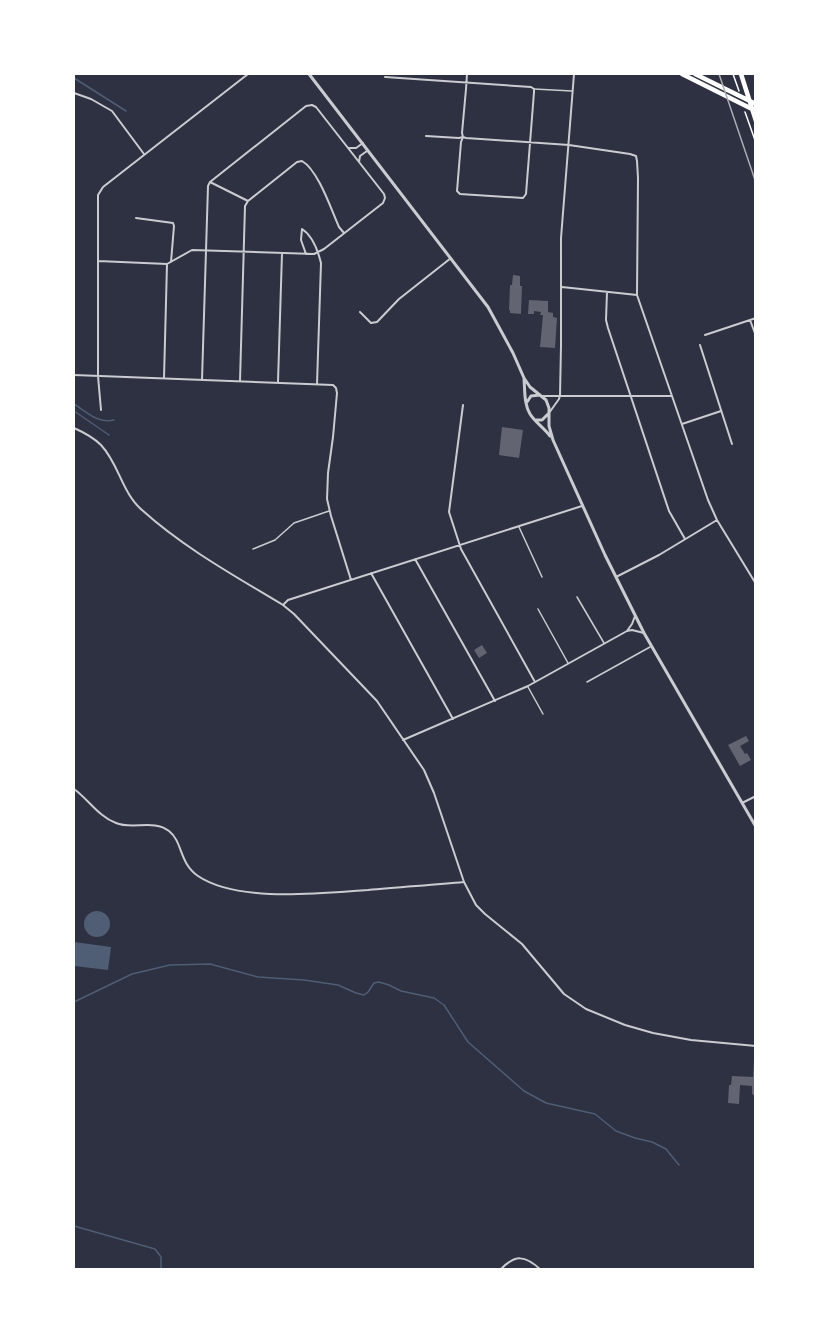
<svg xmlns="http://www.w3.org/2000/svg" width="829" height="1343" viewBox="0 0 829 1343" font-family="'Noto Serif',serif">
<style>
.water{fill:#4f5d75}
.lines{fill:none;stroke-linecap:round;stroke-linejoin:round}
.stream{stroke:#4f5d75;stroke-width:1.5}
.building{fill:#626471}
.path{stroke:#fff;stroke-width:1.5}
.service{stroke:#caccd0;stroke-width:1.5}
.minor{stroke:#caccd0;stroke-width:2}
.tertiary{stroke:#caccd0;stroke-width:3}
.trunk{stroke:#fff;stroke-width:4.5}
.rail{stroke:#abadb3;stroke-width:1.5}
</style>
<rect width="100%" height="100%" fill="#2d3142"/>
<path class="water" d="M84 924a13 13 0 1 1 26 0a13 13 0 1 1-26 0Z
M74 942 111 947 108 970 74 966Z"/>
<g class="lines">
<path class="stream" d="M74 78 126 111
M74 404C87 412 98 424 114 420
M74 411 109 435
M74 1002 132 974 170 965 210 964 258 977 304 980 338 985 356 993 364 995 368 992 374 983 379 982 389 985 401 991 434 998 444 1005 468 1042 524 1091 546 1103 595 1114 616 1131 635 1138 652 1142 666 1149 679 1165
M74 1226 155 1249 161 1257V1270"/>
</g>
<path class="building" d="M513 275 520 276V286H522L521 314 510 313V310H509L510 285H512Z
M529 300 548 301V312L553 313V317L557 318 555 348 540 347 543 315H540L541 312 534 311V314H528Z
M502 427 523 430 519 458 499 455Z
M482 645 487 653 479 658 474 650Z
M746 736 749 741 740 746 745 754 747 753 751 760 740 766 728 745Z
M754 1060H756V1097L752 1094V1086L740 1085 739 1104 728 1103 729 1085H731L732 1076 753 1077Z"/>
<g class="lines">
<path class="path" d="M733 74 739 91
M745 112 756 143"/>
<path class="service" d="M534 89 572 91
M519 527 542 577
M253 549 275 540 294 523 329 511
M577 597 604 643
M538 609 568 663
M587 682 650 647
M528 687 543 714"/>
<path class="minor" d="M385 77 531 87 534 89V92L526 194 523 198 460 194 457 191 461 142 463 137 462 133 466 89 467 74
M74 93 91 99 112 111 144 154
M426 136 459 138 463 137 466 138 569 145 630 154 636 156 637 161 638 178 637 295 708 500 717 520 756 584
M349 148H356L363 143
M359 162 360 156 367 151
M210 182 248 201
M136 218 173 223 174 226 171 262
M306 254 301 240 302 229C313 236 318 251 321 263L317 384
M98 261 167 264 192 250 314 254 324 249 383 203 385 198 384 194 316 107 312 105 306 106 210 182
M562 287 637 295
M607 292 606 320 608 328 669 511 685 539
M360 312 371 323 377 322 399 299 451 258
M750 320 756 336
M705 335 756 318
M700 345 732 444
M74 375 333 385 336 388 337 393 333 437 328 473 327 499 331 516 351 580
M164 378 167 264
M202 380 208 186 210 182
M240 381 245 206 248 201 297 162 302 161C318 170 331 209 339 227L344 233
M278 382 282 253
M543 396H672
M463 405 449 512 461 549 535 682
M101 410 98 376V195L103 187 248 74
M549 413 559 399 560 395 561 346V238L574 74
M682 424 721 411
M74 428C83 432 93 437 101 445 119 464 122 493 142 510 184 548 235 576 283 605L294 614 377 701 424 770 434 793 464 882 476 905 485 914 522 944 564 994 586 1009 625 1025 653 1033 691 1040 756 1046
M415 559 495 701
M371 573 453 719
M616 577 659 555 717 520
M283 605 288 600 582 506
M627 631 632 630 644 633
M403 740 528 686 627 631 632 624 635 616
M74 789C88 799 99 817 116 823 132 830 154 819 169 831 183 842 179 863 198 876 238 903 321 893 368 890 400 887 432 885 464 882
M742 803 756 796
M500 1270C515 1254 525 1255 541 1270"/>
<path class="tertiary" d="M309 74 488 307 513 353 524 378 530 387 546 400 549 408V426L553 440 605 555 644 633 756 827
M524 379C525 391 524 404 530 414 535 422 544 428 550 436
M527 402 531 396 540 395
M536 420H542L548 414"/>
<path class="trunk" d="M682 74 756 111
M695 74 756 104
M741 74 756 121"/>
<path class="rail" d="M719 74 756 183"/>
</g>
<rect width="829" height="1343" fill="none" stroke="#ffffff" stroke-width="150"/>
</svg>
